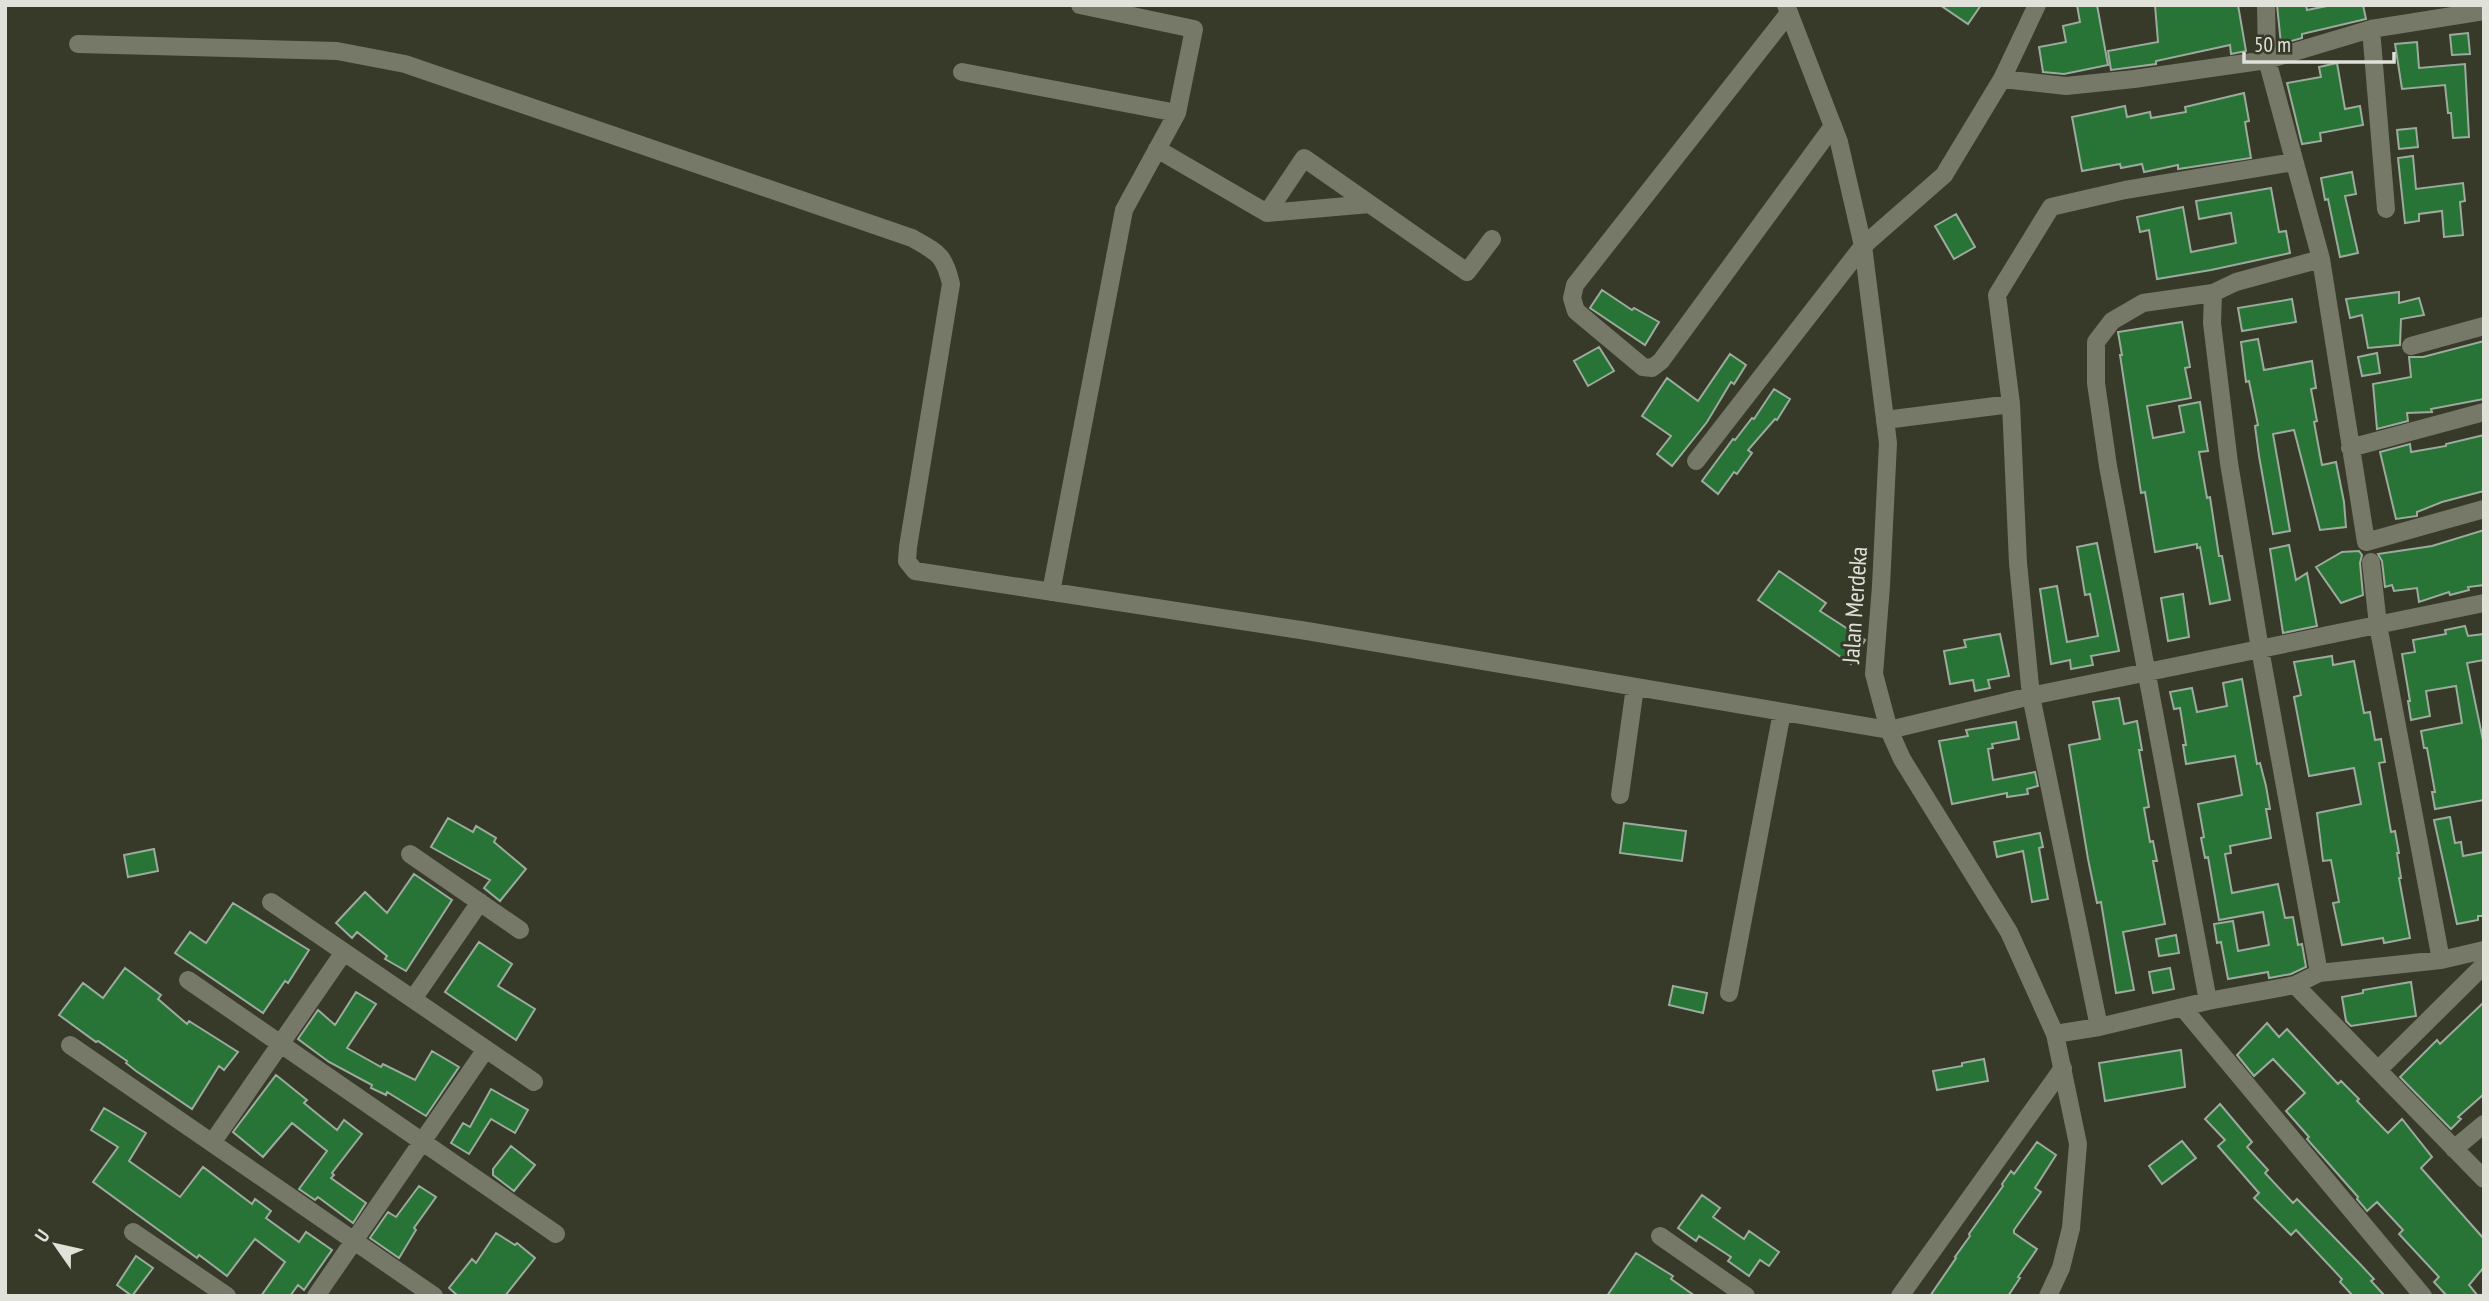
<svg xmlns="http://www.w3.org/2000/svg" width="2489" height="1301" viewBox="0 0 2489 1301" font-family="'PT Sans Narrow',sans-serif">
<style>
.building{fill:#277436;stroke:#9cab9d;stroke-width:2}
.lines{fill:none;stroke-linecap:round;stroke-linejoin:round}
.minor{stroke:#777968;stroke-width:18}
.tertiary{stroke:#777968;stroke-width:18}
.labels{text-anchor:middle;stroke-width:6;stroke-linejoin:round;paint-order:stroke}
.street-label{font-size:24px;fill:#e0e1d8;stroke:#373929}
</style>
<rect width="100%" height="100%" fill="#373929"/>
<path class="building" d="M1940 5H1981L1968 24Z
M2077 5H2097L2108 65 2064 74 2043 72 2039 47 2066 42 2063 26 2080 22Z
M2155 5H2238L2246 51 2231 54 2230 45 2156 61V64L2111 70 2108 51 2158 42Z
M2277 5H2306L2307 10 2332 5H2363L2366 19 2302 34V38L2281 44Z
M2468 33 2470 54 2452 55 2450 35Z
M2417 42 2419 68 2465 64 2469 137 2453 138 2451 113H2448L2445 85 2402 89 2395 44Z
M2337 63 2345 109 2360 106 2363 125 2320 133 2321 141 2302 144 2287 83 2321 77 2319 67Z
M2244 93 2249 121 2245 122 2251 158 2178 169V165L2144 172 2142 164 2121 168 2120 164 2082 171 2072 117 2125 106 2127 117 2150 112 2151 118 2186 112 2185 107Z
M2416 128 2418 147 2399 149 2397 130Z
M2413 156 2416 189 2463 183 2465 201 2460 202 2463 235 2444 237 2442 211 2419 214V221L2405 223 2398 158Z
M2352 172 2356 194 2345 196 2358 253 2340 257 2328 199 2325 200 2321 178Z
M2271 188 2279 232 2286 231 2290 253 2211 270 2157 279 2149 230 2140 232 2137 217 2183 207 2191 252 2236 243 2231 213 2199 219 2196 201Z
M1956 214 1975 247 1954 259 1935 226Z
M1602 290 1632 310 1634 308 1659 322 1645 345 1590 308Z
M2399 292V303L2419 298 2424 315 2401 319 2400 345 2368 348 2362 315 2350 318 2346 299Z
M2292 299 2296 322 2242 331 2238 308Z
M2182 322 2190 367 2185 368 2191 398 2147 406 2153 438 2184 432 2179 406 2200 402 2208 451 2199 452 2207 498 2210 497 2219 556H2222L2230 600 2210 604 2200 547 2197 548V544L2155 552 2145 492 2141 493 2120 355H2122L2118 332Z
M2258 339 2264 370 2312 361 2316 388 2311 389 2317 421 2314 422 2322 465 2336 462 2344 502 2346 527 2320 530 2294 430 2273 434 2290 531 2273 534 2259 456 2255 426 2258 425 2249 381 2246 382 2241 342Z
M2484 341V399L2431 409 2432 412 2407 413 2408 421 2377 429 2373 384 2411 377 2409 357H2423Z
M1599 347 1614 371 1588 386 1574 361Z
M2377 353 2380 373 2362 376 2358 357Z
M1730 354 1746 365 1734 384 1731 382 1707 422 1672 466 1657 454 1671 436 1642 416 1667 378 1698 401Z
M1774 389 1790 399 1777 420 1775 419 1748 450 1752 453 1737 474 1734 472 1718 494 1702 481 1733 439 1735 440 1752 418 1754 419Z
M2484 435V491L2442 502 2417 512V516L2396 519 2380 452 2410 444 2411 452 2446 446V444Z
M2484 530V585L2468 587 2469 590 2450 595 2449 592 2419 602 2417 588 2394 591 2392 585 2385 587 2382 561 2378 554 2432 546Z
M2097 543 2119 651 2091 656 2093 665 2071 669 2070 660 2051 664 2040 589 2057 586 2067 642 2098 636 2090 594 2085 595 2077 547Z
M2289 545 2296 580 2307 573 2317 626 2283 633 2270 549Z
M2359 551 2362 555 2360 563 2363 595 2341 603 2316 567 2342 552Z
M1779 571 1826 603 1820 611 1865 640 1851 664 1758 600Z
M2183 594 2189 637 2168 641 2161 598Z
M2465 626 2468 636 2484 634V660L2467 663 2484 745V800L2435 809 2432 792H2435L2427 748H2424L2421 731 2462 723 2456 686 2426 691 2430 716 2411 720 2408 701H2410L2402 654 2415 652 2413 640 2446 634 2445 630Z
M2000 634 2009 676 1988 680 1990 688 1975 691 1973 680 1950 684 1944 651 1966 647 1964 640Z
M2332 656 2333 665 2354 661 2364 713 2370 712 2375 740 2381 739 2385 762 2379 763 2391 832 2395 831 2399 853H2397L2401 878H2399L2410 938 2384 943 2383 938 2342 945 2333 903 2339 902 2331 860 2323 861 2317 813 2361 804 2354 768 2309 776 2294 697 2301 695 2294 662Z
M2242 679 2257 764 2260 763 2266 786 2270 809H2266L2271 838 2230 846 2231 853 2225 854 2232 893 2278 884 2285 918 2293 917 2298 945 2302 944 2306 967 2291 974 2269 978 2268 972 2228 979 2221 942 2217 943 2214 924 2233 921 2238 951 2269 945 2263 912 2219 920 2208 857 2205 858 2201 838 2204 837 2198 804 2242 795 2235 756 2186 764 2183 745H2186L2180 708 2174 709 2170 692 2192 688 2197 712 2227 706 2223 683Z
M2119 698 2124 724 2137 721 2142 750H2139L2149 807 2144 808 2150 842 2153 841 2157 861H2153L2165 924 2123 932 2134 990 2116 993 2101 902 2097 903 2088 859 2069 745 2100 739 2093 702Z
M2016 722 2019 739 1992 744 1993 748 1988 749 1993 780 2035 772 2038 786 2027 789 2028 794 2007 797V793L1952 804 1939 741 1968 736 1966 730Z
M2450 817 2455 843 2461 842 2463 856 2484 852V916H2478V920L2457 924 2434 820Z
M448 818 473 832 476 826 496 838 494 842 526 869 500 901 484 888 490 880 431 847Z
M1624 823 1686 831 1682 861 1620 853Z
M2040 833 2043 847 2039 848 2048 899 2032 902 2023 851 1997 857 1994 842Z
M154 849 158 871 128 877 124 855Z
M414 874 452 900 406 971 385 959 387 956 357 932 352 938 336 923 365 892 387 913Z
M233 903 309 950 288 983 285 981 263 1013 175 953 190 932 206 943Z
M2176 935 2179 953 2159 956 2156 939Z
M479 942 512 964 498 986 535 1009 516 1040 445 992Z
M125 968 161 995 158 999 187 1024 189 1021 238 1052 224 1070 219 1066 192 1109 136 1071 126 1063 127 1061 98 1041 96 1042 59 1015 83 983 103 998Z
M2170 968 2174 989 2153 993 2149 972Z
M2411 982 2416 1016 2351 1026 2346 1021 2342 997 2363 993V990Z
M1673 986 1707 993 1703 1013 1669 1005Z
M356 992 376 1004 347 1048 381 1067 383 1064 415 1080 432 1051 459 1067 426 1116 387 1092 386 1095 371 1088 372 1085 329 1062 298 1039 318 1010 335 1025Z
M2484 1002V1094L2458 1117 2461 1119 2451 1129 2400 1077 2437 1040 2440 1044Z
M2267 1023 2279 1037 2287 1029 2338 1084 2341 1081 2359 1099 2357 1101 2388 1133 2402 1119 2432 1157 2421 1168 2484 1239V1267L2469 1285 2478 1296H2447L2434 1282 2439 1277 2399 1234 2403 1230 2377 1202 2367 1211 2363 1206 2357 1199 2358 1197 2307 1139 2309 1137 2286 1111 2305 1093 2273 1059 2254 1076 2237 1055Z
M2181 1050 2185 1087 2105 1101 2099 1063Z
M1984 1059 1988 1081 1937 1090 1933 1071 1962 1066V1063Z
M276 1075 307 1100 304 1103 337 1130 344 1120 362 1134 332 1173 334 1175 331 1178 366 1203 353 1223 318 1197 315 1200 299 1189 327 1151 292 1123 263 1157 233 1132Z
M491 1089 528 1110 515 1133 491 1119 469 1154 451 1143 463 1123 470 1127Z
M2220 1104 2252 1142 2247 1147 2268 1170 2265 1173 2293 1203 2297 1199 2359 1263 2374 1279 2371 1281 2385 1296H2353L2340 1282 2342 1279 2296 1230 2291 1235 2254 1198 2259 1193 2218 1146 2225 1140 2205 1119Z
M104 1108 146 1133 129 1161 180 1197 203 1167 252 1204 255 1199 271 1211 266 1218 299 1242 306 1232 332 1250 304 1290 298 1285 290 1296H261L285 1262 255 1239 227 1276 199 1255 197 1258 93 1182 118 1147 91 1130Z
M2182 1141 2196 1158 2162 1184 2149 1166Z
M2037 1142 2056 1155 2035 1188 2041 1192 2014 1230V1233L2037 1249 2018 1277 2020 1278 2008 1296H1930L1956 1258 1955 1257 1970 1236 1969 1234 2003 1186 2002 1184 2011 1171 2014 1174Z
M511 1146 535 1165 514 1191 493 1175V1169Z
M419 1186 436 1197 414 1228 416 1230 399 1258 370 1238 388 1212 396 1217Z
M1702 1195 1720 1208 1713 1217 1744 1239 1749 1231 1779 1252 1769 1266 1760 1260 1749 1276 1728 1261 1731 1257 1699 1236 1696 1241 1678 1228Z
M496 1233 515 1245 517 1243 535 1258 505 1296H458L449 1288 472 1259 476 1263Z
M1636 1253 1673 1276 1671 1279 1695 1296H1607Z
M136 1256 153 1268 132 1296 117 1285Z"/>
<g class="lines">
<path class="minor" d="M2266 5 2267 60 2321 259 2366 542 2484 509
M1789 13 1575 285 1572 298 1576 311 1643 367 1652 368 1661 361 1833 126
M2371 29 2386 209
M78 44 337 51 405 64 912 238C938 253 944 254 951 284L908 547 907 561 915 571 1307 631 1889 730 2031 696 2484 603
M962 72 1177 113
M2002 79 2066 86 2134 79 2267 60 2371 29 2484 11
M1157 149 1267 213 1304 158 1467 272 1492 239
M1267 213 1370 204
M2411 346 2484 326
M1885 420 2011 404
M2350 448 2484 412
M1696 461 1863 246 1944 175 2002 79 2037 5
M2371 562 2378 625 2441 960
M1051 592 1124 210 1177 113 1194 29 1080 5
M1620 795 1635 687
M410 854 520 930
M271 902 344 952
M2319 973 2260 649 2229 463 2212 323 2213 293 2236 282 2321 259
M188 980 556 1234
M2295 985 2484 1179
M1729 993 1782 712
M413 999 480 902
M2208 1001 2108 466 2096 383V342L2112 321 2143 303 2213 293
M2183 1008 2423 1296
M2099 1027 2031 696 2018 563 2011 404 1997 295 2051 207 2125 190 2294 162
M2055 1034 2099 1027 2208 1001 2295 985 2319 973 2441 960 2484 950
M70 1045 434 1296
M2378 1070 2484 965
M212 1143 344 952 534 1082
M2454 1149 2484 1124
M133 1232 227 1296
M1660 1236 1746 1296
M316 1296 486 1049
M1900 1296 2063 1068"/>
<path class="tertiary" d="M1786 5 1839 142 1863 246 1888 443 1881 586 1874 674 1889 730 1902 759 2009 932 2055 1034 2078 1144 2071 1228 2061 1268 2048 1296"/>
</g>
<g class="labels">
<g class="street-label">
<text transform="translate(1855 605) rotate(-86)" y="8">Jalan Merdeka</text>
</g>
</g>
<rect width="2489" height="1301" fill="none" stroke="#e0e1d8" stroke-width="14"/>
<g transform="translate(56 1245) rotate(304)" stroke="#373929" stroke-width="5" paint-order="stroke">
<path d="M0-5L12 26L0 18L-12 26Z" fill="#e0e1d8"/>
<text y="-10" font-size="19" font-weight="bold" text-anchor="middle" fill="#e0e1d8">U</text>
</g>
<path d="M2244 52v10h150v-10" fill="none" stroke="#e0e1d8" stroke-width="3.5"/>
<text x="2254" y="52" font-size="21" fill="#e0e1d8" stroke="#373929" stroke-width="5" paint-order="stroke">50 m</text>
</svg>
